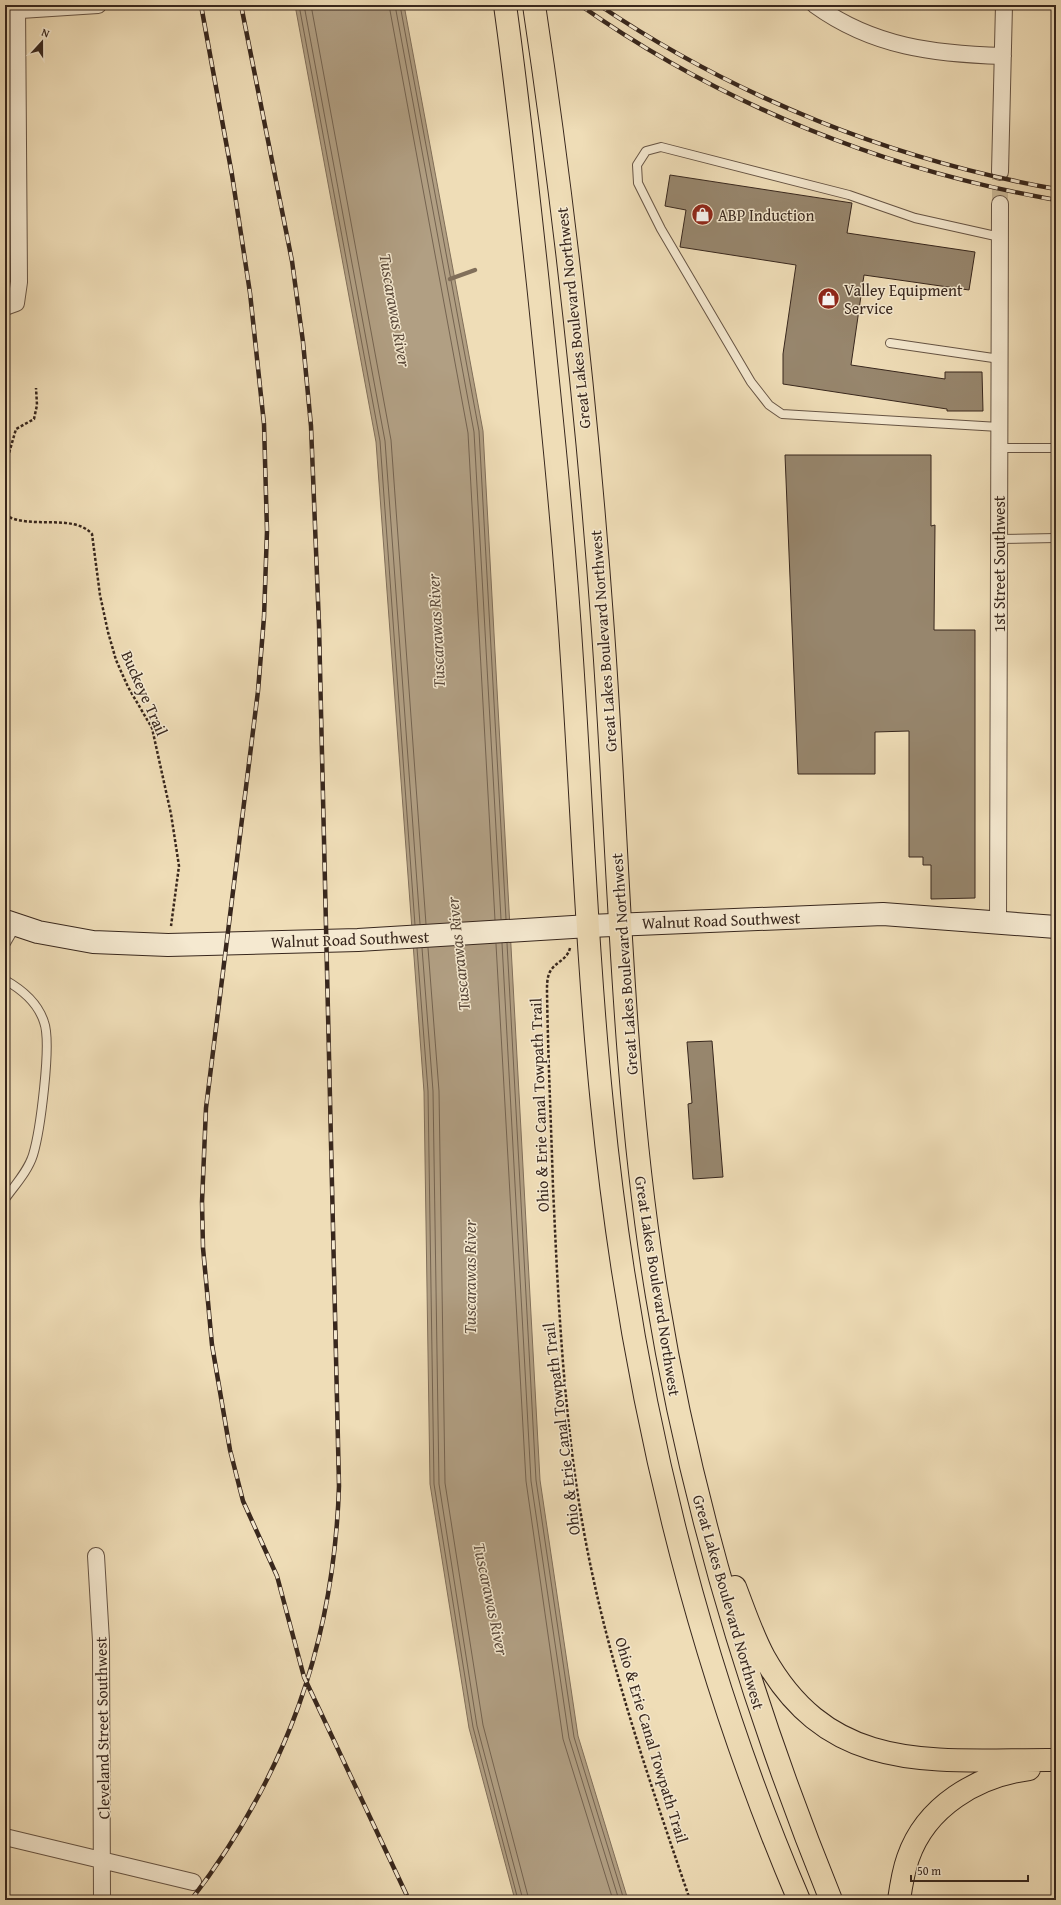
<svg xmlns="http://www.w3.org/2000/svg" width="1061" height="1905" viewBox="0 0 1061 1905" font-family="'Gentium Book Plus',serif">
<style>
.water{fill:#b19f83;stroke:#816f5a}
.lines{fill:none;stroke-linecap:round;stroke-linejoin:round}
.shore{stroke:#746350;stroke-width:1}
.stream{stroke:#816f5a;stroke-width:4.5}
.building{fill:#97866d;stroke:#38271d}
.street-tunnel{stroke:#cab998;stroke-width:16;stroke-dasharray:16 8;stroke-linecap:butt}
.lane-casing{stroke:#665444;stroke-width:10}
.street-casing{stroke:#665444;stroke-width:18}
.secondary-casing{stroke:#38271d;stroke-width:24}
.highway-casing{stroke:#38271d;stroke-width:24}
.path{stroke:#38271d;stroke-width:2.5;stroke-dasharray:3 2;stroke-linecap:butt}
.lane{stroke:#f5e9d0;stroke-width:8}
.street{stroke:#f5e9d0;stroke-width:16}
.secondary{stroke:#f5e9d0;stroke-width:22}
.highway{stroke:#efddb7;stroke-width:22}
.rail-casing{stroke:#38271d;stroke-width:4.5}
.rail{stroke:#f5e9d0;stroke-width:3;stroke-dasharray:9;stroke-linecap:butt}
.labels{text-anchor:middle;stroke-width:3;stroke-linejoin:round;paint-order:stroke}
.poi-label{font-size:16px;fill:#38271d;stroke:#f5e9d0;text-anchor:start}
.street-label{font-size:16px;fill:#38271d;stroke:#f5e9d0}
.water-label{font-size:17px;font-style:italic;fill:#5c4b3c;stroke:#f5e9d0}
</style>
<rect width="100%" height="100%" fill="#efddb7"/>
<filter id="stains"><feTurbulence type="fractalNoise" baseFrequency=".005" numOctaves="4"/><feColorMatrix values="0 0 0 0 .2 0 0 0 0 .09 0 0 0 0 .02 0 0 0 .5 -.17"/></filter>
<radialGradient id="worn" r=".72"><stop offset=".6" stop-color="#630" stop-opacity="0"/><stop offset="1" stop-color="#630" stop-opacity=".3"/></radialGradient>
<path class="water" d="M295 5H404L483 431 540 1480 578 1736 628 1900H515L469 1728 430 1484 424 1092 376 442Z"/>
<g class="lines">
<path class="shore" d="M299 5 380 441 415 925
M304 5 385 441 420 924
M311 5 391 440 426 924
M389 5 468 433 495 920
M395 5 474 432 501 919
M400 5 479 431 506 919
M502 943 531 1481 569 1738 619 1900
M507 943 536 1480 574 1737 624 1900
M496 944 526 1481 563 1739 613 1900
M417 948 428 1091 434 1484 473 1727 518 1900
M422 948 433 1091 439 1484 477 1726 523 1900
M428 948 439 1091 445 1483 483 1725 529 1900"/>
<path class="stream" d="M450 279 475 270"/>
</g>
<path class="building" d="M670 175 852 203 847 233 975 252 969 290 864 275 851 365 945 379V372H982L983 411H947V409L783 384V354L796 265 680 247 686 210 665 206Z
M785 455H931V526L935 525 934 630H975V898L931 899V865H923V857H909V731L875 732V774H798Z
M712 1041 723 1177 693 1179 688 1104 692 1103 687 1042Z"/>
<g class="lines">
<path class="street-tunnel" d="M1000 204V172"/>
<defs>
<path id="lane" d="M5 156H18
M890 343 1000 359
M999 427 782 414 769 405 751 382 661 229 638 183 637 165 646 151 661 147 849 195 915 218 1000 237
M999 448H1056
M999 539 1056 538
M5 945 16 926
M5 980C21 989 38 1003 44 1022 52 1043 40 1132 33 1155 28 1171 15 1185 5 1199"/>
<path id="street" d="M815 5C873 47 935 54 1003 56
M5 11 98 5
M1000 172 1004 5
M5 307 16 303 19 282 17 5
M998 924 1000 204
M96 1556 101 1641 102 1900
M5 1837 193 1882"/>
<path id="secondary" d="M5 921 38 932 93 942 168 945 358 940 589 926 883 914 1056 927"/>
<path id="highway" d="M505 5C518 98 528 191 538 284 551 409 564 534 572 660 582 808 587 956 602 1104 629 1376 691 1648 799 1900
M534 5C565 212 588 422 603 631 619 852 621 1078 657 1296 691 1504 752 1705 831 1900
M735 1587C744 1610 752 1635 764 1657 832 1778 937 1759 1056 1760
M899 1900C901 1886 903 1872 908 1858 926 1806 977 1776 1029 1769"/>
</defs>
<use href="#lane" class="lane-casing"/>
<use href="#street" class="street-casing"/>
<use href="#secondary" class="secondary-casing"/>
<use href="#highway" class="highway-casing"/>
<path class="path" d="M5 467 16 429 34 419 37 405 36 388
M5 515C30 530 73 513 92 534L100 595 108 632 116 660 128 687 152 728 171 814 179 866 171 926
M570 948C567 960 557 961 551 970 547 976 547 984 547 991 548 1057 551 1122 553 1187 558 1297 563 1406 581 1515 603 1647 647 1774 690 1900"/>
<use href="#lane" class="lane"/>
<use href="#street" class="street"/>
<use href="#secondary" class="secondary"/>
<use href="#highway" class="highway"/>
<defs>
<path id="rail" d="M201 5 232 175 250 293 264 424 267 531 264 617 258 691 206 1108 202 1202 203 1248 212 1345 230 1450 243 1501 277 1576 304 1677 409 1900
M580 5C722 105 885 170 1056 200
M599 5C737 98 893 160 1056 189
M191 1900C286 1776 334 1643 339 1486L319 625 311 426 303 342 292 261 241 5"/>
</defs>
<use href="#rail" class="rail-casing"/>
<use href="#rail" class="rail"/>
</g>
<defs>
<symbol id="shop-disc" viewBox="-11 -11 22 22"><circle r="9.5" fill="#8f2418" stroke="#f5e9d0"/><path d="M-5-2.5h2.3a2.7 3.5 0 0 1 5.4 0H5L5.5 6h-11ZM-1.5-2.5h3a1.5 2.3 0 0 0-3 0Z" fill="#fff"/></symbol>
</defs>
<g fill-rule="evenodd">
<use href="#shop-disc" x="690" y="202" width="25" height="25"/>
<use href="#shop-disc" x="816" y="286" width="25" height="25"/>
</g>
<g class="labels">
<g class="poi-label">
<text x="718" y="221">ABP Induction</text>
<text x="844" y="296">Valley Equipment<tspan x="844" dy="18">Service</tspan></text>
</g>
<g class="street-label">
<text transform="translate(573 318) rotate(-96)" y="6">Great Lakes Boulevard Northwest</text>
<text transform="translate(999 564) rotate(-90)" y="6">1st Street Southwest</text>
<text transform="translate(603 641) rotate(-94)" y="6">Great Lakes Boulevard Northwest</text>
<text transform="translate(145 693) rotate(66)" y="6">Buckeye Trail</text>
<text transform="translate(721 920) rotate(-2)" y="6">Walnut Road Southwest</text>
<text transform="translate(350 939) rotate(-2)" y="6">Walnut Road Southwest</text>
<text transform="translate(624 964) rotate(-94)" y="6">Great Lakes Boulevard Northwest</text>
<text transform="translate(539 1105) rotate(-92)" y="6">Ohio &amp; Erie Canal Towpath Trail</text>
<text transform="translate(658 1286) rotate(81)" y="6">Great Lakes Boulevard Northwest</text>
<text transform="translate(561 1429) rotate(-97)" y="6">Ohio &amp; Erie Canal Towpath Trail</text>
<text transform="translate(729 1602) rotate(74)" y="6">Great Lakes Boulevard Northwest</text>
<text transform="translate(102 1728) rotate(-91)" y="6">Cleveland Street Southwest</text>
<text transform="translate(652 1740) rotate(73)" y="6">Ohio &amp; Erie Canal Towpath Trail</text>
</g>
<g class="water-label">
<text transform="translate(395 310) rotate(80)" y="6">Tuscarawas River</text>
<text transform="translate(436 631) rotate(-93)" y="6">Tuscarawas River</text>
<text transform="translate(458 954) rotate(-96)" y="6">Tuscarawas River</text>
<text transform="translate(470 1277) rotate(-90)" y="6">Tuscarawas River</text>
<text transform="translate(491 1599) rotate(78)" y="6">Tuscarawas River</text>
</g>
</g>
<rect width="1061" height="1905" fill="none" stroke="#efddb7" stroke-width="20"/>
<rect x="6" y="6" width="1049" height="1893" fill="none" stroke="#38271d" stroke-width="2"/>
<rect x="10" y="10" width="1041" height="1885" fill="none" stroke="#38271d"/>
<g transform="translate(42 42) rotate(21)" stroke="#f5e9d0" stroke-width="3" paint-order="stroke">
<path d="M0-3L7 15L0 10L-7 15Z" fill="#38271d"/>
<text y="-6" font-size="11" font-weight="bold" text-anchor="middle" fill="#38271d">N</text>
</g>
<path d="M911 1875v6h117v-6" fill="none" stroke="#38271d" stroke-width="2"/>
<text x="917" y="1875" font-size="12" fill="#38271d" stroke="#f5e9d0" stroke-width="3" paint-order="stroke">50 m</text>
<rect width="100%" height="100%" filter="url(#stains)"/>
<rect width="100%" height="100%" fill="url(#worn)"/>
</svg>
